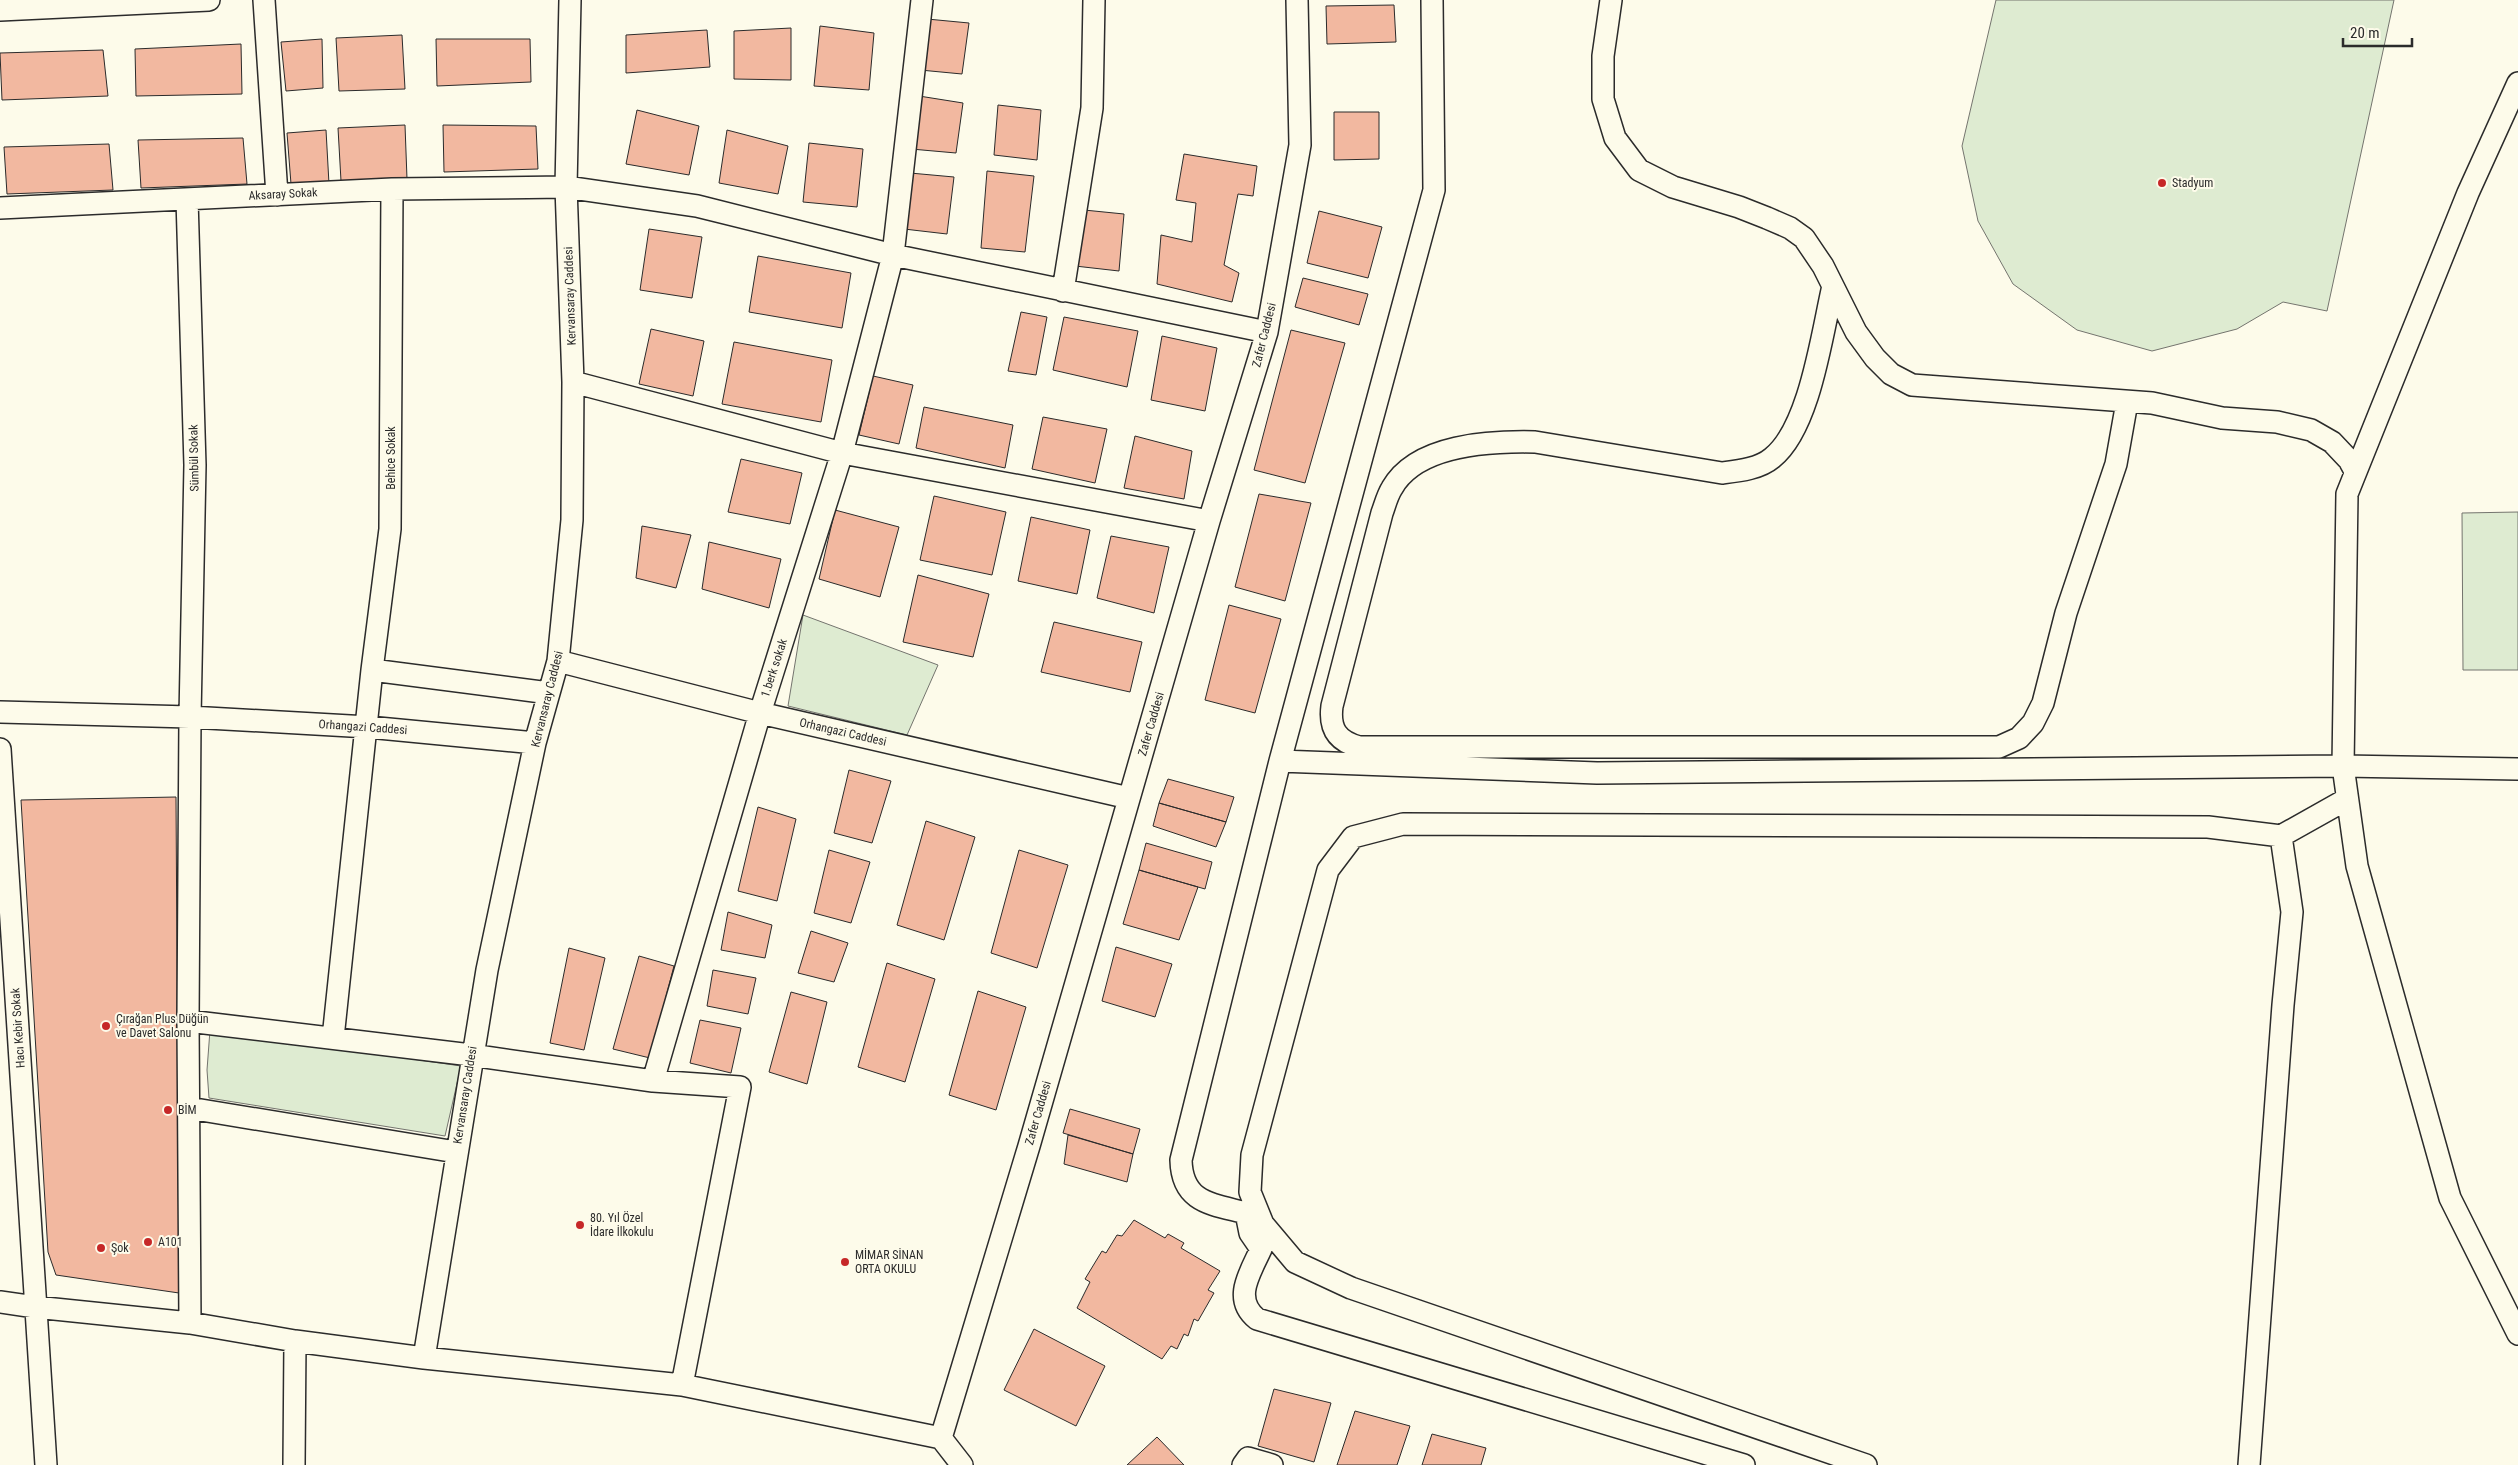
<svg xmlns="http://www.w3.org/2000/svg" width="2518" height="1465" viewBox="0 0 2518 1465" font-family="'Roboto Condensed',sans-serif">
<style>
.green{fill:#deebd1;stroke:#74746e}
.building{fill:#f2b8a0;stroke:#2b2b2b}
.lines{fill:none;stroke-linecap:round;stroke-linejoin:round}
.street-casing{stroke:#2b2b2b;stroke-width:24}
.street{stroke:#fdfbea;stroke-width:21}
.poi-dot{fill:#c62828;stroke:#fdfbea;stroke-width:2}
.labels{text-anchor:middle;stroke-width:4;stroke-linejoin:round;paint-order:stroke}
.poi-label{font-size:12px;fill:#2b2b2b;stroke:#fdfbea;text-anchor:start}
.street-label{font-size:12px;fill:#2b2b2b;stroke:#fdfbea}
</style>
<rect width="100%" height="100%" fill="#fdfbea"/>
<path class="green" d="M1996 0H2394L2327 311 2283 302 2237 329 2152 351 2077 330 2013 284 1978 221 1962 146Z
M2518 512V670H2463L2462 513Z
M803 615 938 665 907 735 788 706Z
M210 1030 461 1066 445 1136 209 1098 207 1070Z"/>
<path class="building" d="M1394 5 1396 42 1327 44 1326 6Z
M927 19 969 23 962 74 920 70Z
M820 26 874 33 869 90 814 86Z
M791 28V80L734 79V31Z
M707 30 710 67 626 73V35Z
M402 35 405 89 339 91 336 38Z
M322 39 323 88 286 91 281 42Z
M436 39H530L531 82 437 86Z
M241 44 242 94 136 96 135 49Z
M103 50 108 96 2 100 0 53Z
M919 96 963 103 956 153 911 149Z
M998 105 1041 110 1037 160 994 155Z
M637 110 699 126 689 175 626 164Z
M1334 112H1379V159L1334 160Z
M405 125 407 179 341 181 338 128Z
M443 125 536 126 538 169 444 172Z
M326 130 329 184H291L287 133Z
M727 130 788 146 778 194 719 183Z
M243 138 247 184 141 188 138 140Z
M809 143 863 149 857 207 803 202Z
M109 144 113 190 7 194 4 147Z
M1184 154 1257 166 1253 196 1238 194 1224 265 1239 273 1232 302 1157 284 1161 235 1192 242 1196 203 1176 200Z
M987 171 1034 176 1025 252 981 248Z
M910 173 954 177 947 234 904 229Z
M1084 210 1124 214 1119 271 1075 266Z
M1319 211 1382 227 1368 278 1307 263Z
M649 229 702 237 692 298 640 290Z
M758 256 851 273 842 328 749 312Z
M1303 278 1368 294 1359 325 1295 307Z
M1021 312 1047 317 1036 375 1008 371Z
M1064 317 1138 331 1127 387 1053 370Z
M651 329 704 341 693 396 639 384Z
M1291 330 1345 343 1305 483 1254 470Z
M1162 336 1217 348 1205 411 1151 400Z
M734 342 832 360 821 422 722 404Z
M873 376 913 385 899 444 859 435Z
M924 407 1013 425 1005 468 916 448Z
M1043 417 1107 429 1095 483 1032 469Z
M1135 436 1192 451 1184 499 1124 488Z
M741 459 802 473 790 524 728 512Z
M1259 494 1311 503 1285 601 1235 587Z
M934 496 1006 512 992 575 920 560Z
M835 510 899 527 880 597 819 579Z
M1031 517 1090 530 1077 594 1018 581Z
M642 526 691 535 676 588 636 578Z
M1111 536 1169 547 1154 613 1097 598Z
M709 542 781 559 769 608 702 589Z
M918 575 989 594 973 657 903 642Z
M1229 605 1281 619 1255 713 1205 700Z
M1054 622 1142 642 1130 692 1041 672Z
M849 770 891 781 872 843 834 833Z
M1168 779 1234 797 1226 822 1159 803Z
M176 797 179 1293 56 1275 48 1252 21 800Z
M1159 803 1226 822 1216 847 1153 826Z
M758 807 796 819 777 901 738 891Z
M926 821 975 837 944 940 897 925Z
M1146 843 1212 862 1205 889 1139 870Z
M829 850 870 862 851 923 814 913Z
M1019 850 1068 865 1037 968 991 953Z
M1139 870 1198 887 1179 940 1123 924Z
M728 912 772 925 765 958 721 950Z
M811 931 848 943 834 982 798 973Z
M1116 947 1172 964 1155 1017 1102 1001Z
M569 948 605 958 584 1050 550 1043Z
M639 956 674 966 650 1058 613 1049Z
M887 963 935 979 905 1082 858 1067Z
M713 970 756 978 748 1014 707 1006Z
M978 991 1026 1007 996 1110 949 1095Z
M791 992 827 1002 807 1084 769 1072Z
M700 1020 741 1028 731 1073 690 1063Z
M1070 1109 1140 1129 1133 1154 1063 1133Z
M1068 1135 1133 1154 1127 1182 1064 1164Z
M1134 1220 1165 1238 1168 1234 1184 1243 1181 1248 1220 1271 1208 1290 1214 1293 1198 1321 1194 1319 1188 1336 1184 1334 1177 1349 1171 1346 1162 1359 1077 1308 1090 1282 1085 1279 1102 1251 1106 1253 1117 1235 1122 1236Z
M1034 1329 1105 1366 1076 1426 1004 1390Z
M1274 1389 1331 1403 1314 1462 1258 1446Z
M1355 1411 1410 1426 1397 1465H1337Z
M1432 1434 1486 1448 1481 1465H1422Z
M1157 1437 1184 1465H1127Z"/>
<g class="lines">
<defs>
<path id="street" d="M264 0 277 195
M1432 0 1434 190 1280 761 1181 1160C1182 1203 1212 1204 1246 1213L1250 1233 1261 1249C1250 1273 1232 1299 1257 1319L1744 1465
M1611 0 1603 56V99L1615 138 1639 170 1673 187 1739 207 1767 218 1790 228 1804 238 1823 266 1856 332 1875 358 1891 374 1912 385 2152 403 2222 418 2277 422 2311 430 2332 442 2349 460 2355 471
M0 10 209 0
M2518 83 2468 193 2347 494 2343 766 2357 866 2450 1198 2518 1334
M187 199 195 465 190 717 368 727 535 743
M0 208 392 189 566 187 697 206 893 255 1267 332
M1833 286C1822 333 1810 428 1772 458 1759 469 1738 471 1722 473L1535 442C1490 441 1417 444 1392 488 1387 496 1385 505 1382 513L1332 706C1329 729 1337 741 1359 747H1999L2019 738 2033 723 2043 703 2066 613 2116 464 2127 402
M1063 291 1092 108 1094 0
M573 382 842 453 1209 521
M558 661 760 713 1129 798
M372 670 549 693
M0 712 190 717 188 1021
M0 749 46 1465
M1280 761 1597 773 2343 766 2518 769
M333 1038 372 670 390 529 392 189
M653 1081 760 713 842 453 893 255 922 0
M189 1108 456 1152
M0 1302 35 1307 190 1323 295 1341 424 1358 682 1385 941 1438 962 1465
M190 1323 188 1021 471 1055 653 1081 740 1087 682 1385
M424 1358 487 970 535 743 558 661 572 520 573 382 566 187 570 0
M941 1438 1029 1146 1209 521 1267 332 1300 145 1297 0
M294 1465 295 1341
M1243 1465 1248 1458 1272 1465
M1866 1465 1351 1288 1295 1262 1263 1224 1250 1192 1252 1155 1328 870 1353 837 1403 824 2208 827 2281 836 2347 799
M2249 1465 2283 1005 2292 912 2281 836"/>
</defs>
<use href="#street" class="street-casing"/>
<use href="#street" class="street"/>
</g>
<g class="poi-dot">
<circle cx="2162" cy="183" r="5"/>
<circle cx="106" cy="1026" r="5"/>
<circle cx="168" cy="1110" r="5"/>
<circle cx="580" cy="1225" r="5"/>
<circle cx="148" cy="1242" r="5"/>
<circle cx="101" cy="1248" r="5"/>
<circle cx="845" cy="1262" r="5"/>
</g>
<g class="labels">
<g class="poi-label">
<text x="2172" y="187">Stadyum</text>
<text x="116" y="1023">Çırağan Plus Düğün<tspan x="116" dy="14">ve Davet Salonu</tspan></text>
<text x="178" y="1114">BİM</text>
<text x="590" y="1222">80. Yıl Özel<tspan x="590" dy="14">İdare İlkokulu</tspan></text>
<text x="158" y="1246">A101</text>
<text x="111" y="1252">Şok</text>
<text x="855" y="1259">MİMAR SİNAN<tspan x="855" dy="14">ORTA OKULU</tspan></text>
</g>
<g class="street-label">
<text transform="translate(283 194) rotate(-3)" y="4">Aksaray Sokak</text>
<text transform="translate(570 296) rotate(-92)" y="4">Kervansaray Caddesi</text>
<text transform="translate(1264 335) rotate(-76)" y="4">Zafer Caddesi</text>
<text transform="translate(194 458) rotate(-91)" y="4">Sümbül Sokak</text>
<text transform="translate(391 458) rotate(-90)" y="4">Behice Sokak</text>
<text transform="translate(774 668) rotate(-72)" y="4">1.berk sokak</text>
<text transform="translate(547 699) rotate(-76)" y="4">Kervansaray Caddesi</text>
<text transform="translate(1151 724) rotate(-74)" y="4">Zafer Caddesi</text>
<text transform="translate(363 727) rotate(4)" y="4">Orhangazi Caddesi</text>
<text transform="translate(843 732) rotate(13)" y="4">Orhangazi Caddesi</text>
<text transform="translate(18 1028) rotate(-94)" y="4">Hacı Kebir Sokak</text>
<text transform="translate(465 1095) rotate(-81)" y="4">Kervansaray Caddesi</text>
<text transform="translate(1038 1113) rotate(-74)" y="4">Zafer Caddesi</text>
</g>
</g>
<path d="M2343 38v8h69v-8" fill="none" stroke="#2b2b2b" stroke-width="2.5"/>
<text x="2350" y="38" font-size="15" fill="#2b2b2b" stroke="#fdfbea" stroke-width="4" paint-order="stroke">20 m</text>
</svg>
